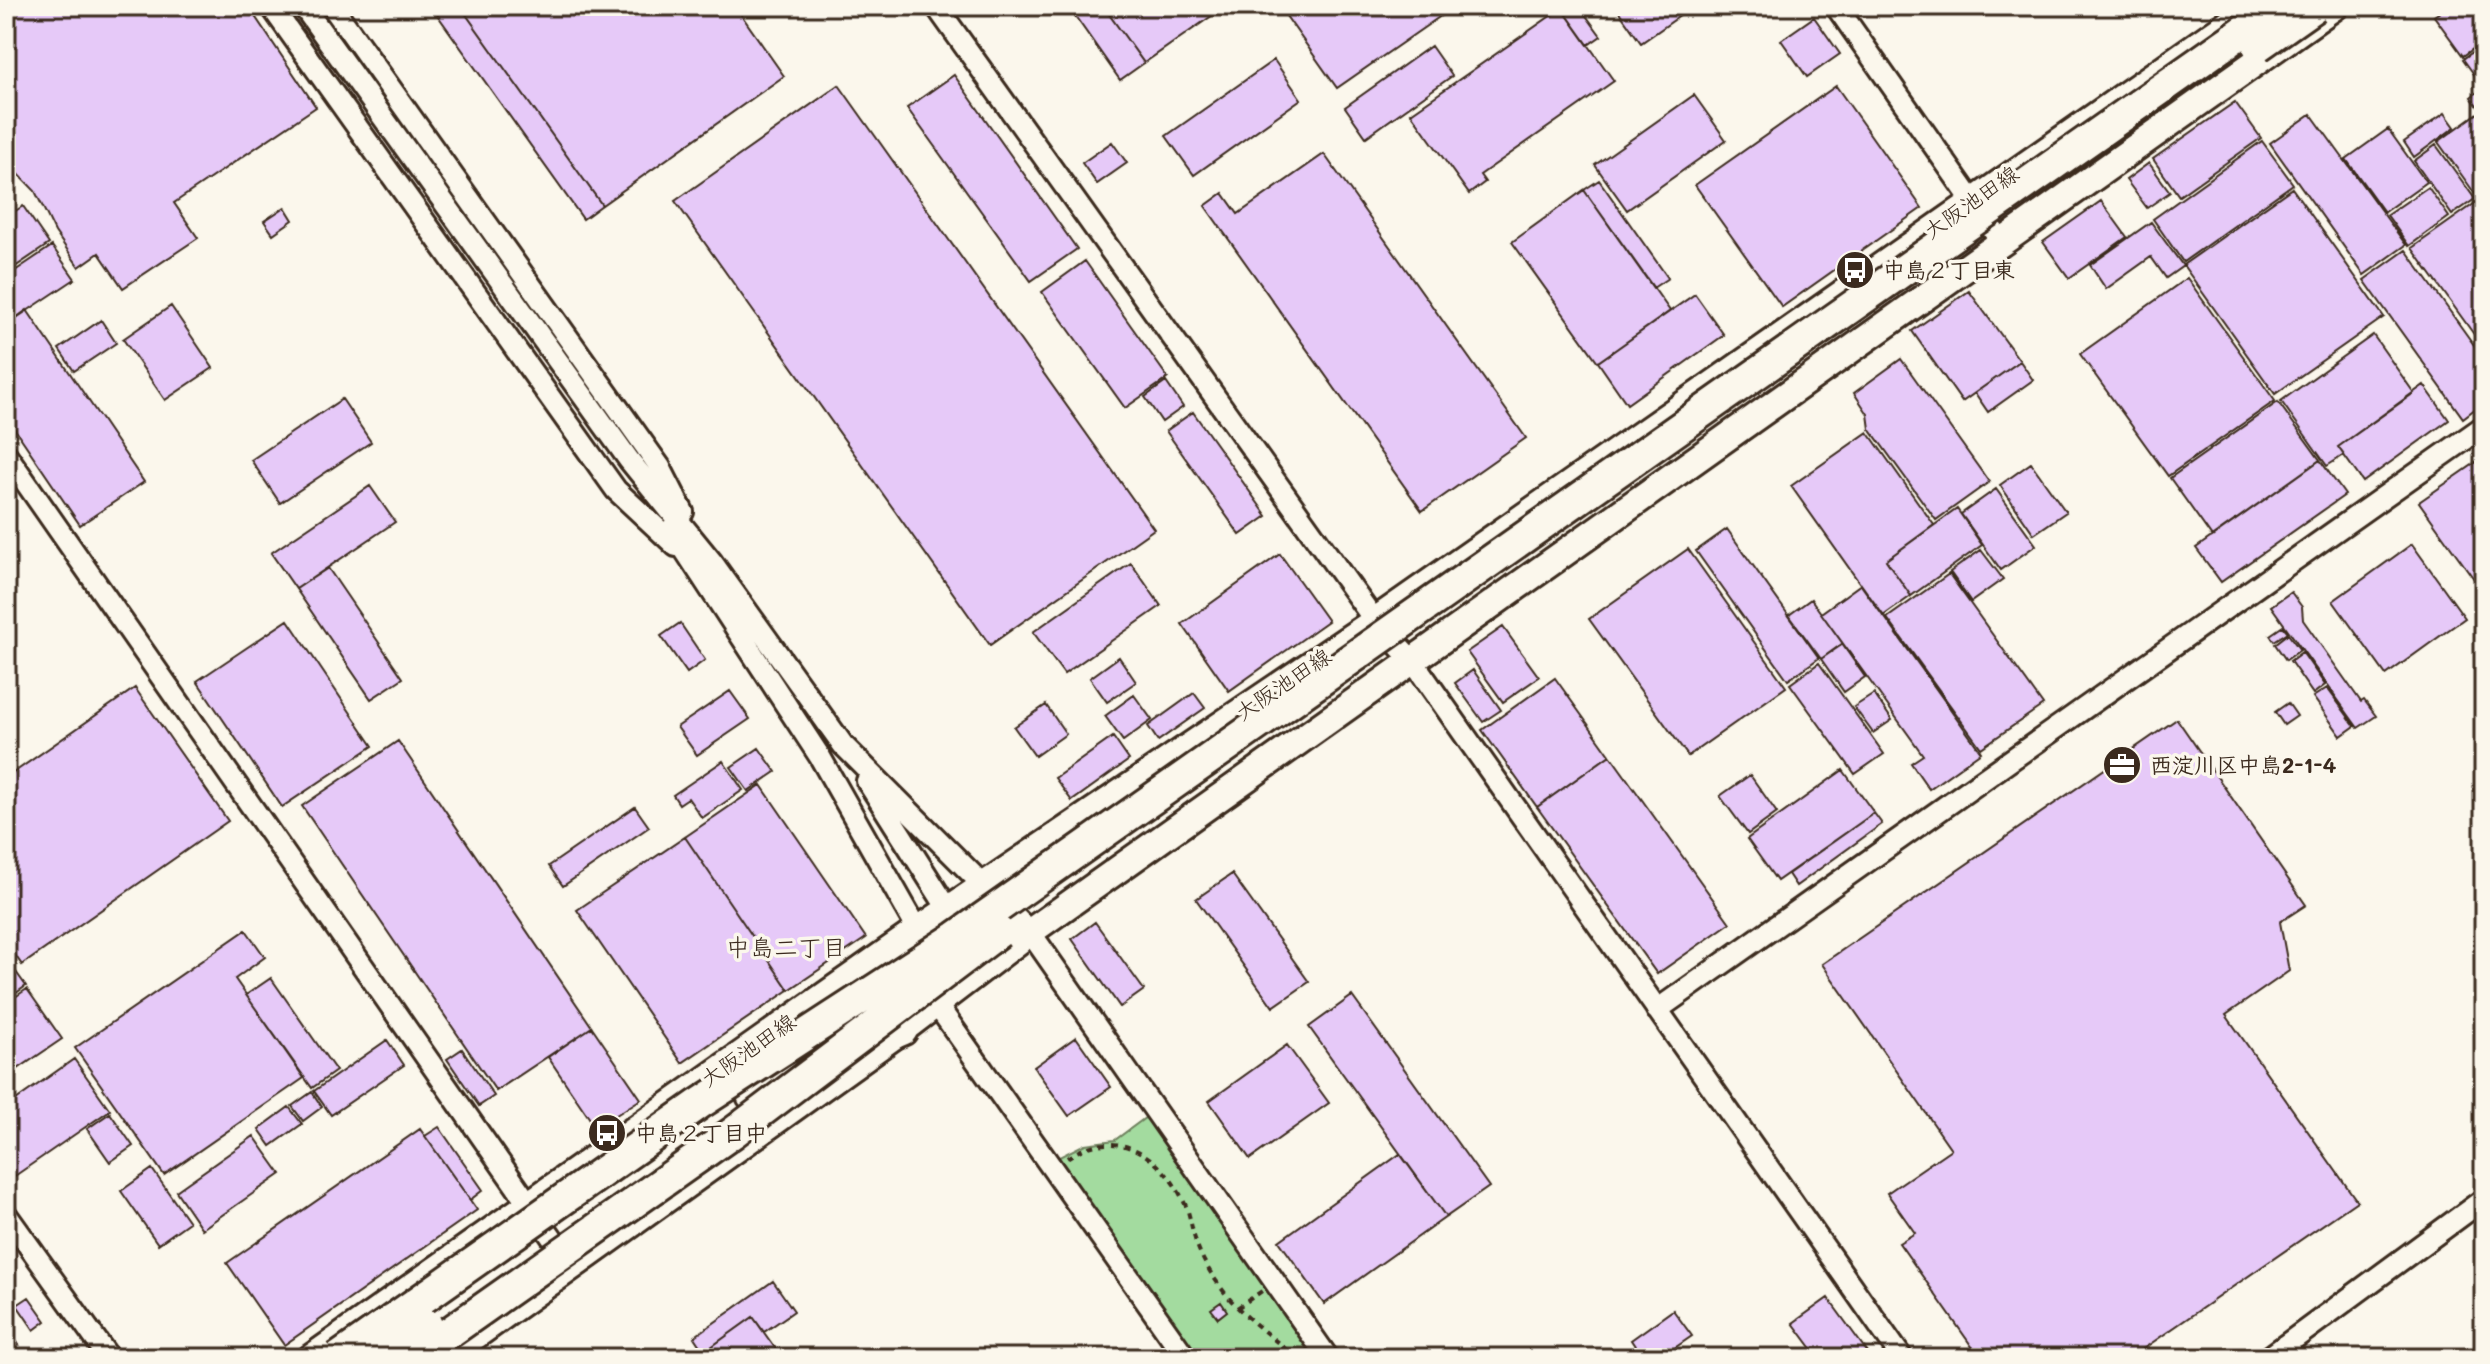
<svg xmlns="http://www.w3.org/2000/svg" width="2490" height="1364" viewBox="0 0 2490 1364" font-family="Mali,'Klee One',sans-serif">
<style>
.green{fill:#a3db9f;stroke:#6f825e;stroke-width:2}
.building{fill:#e6c9f8;stroke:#3b2a1e;stroke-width:2}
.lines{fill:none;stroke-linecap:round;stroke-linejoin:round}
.minor-casing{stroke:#3b2a1e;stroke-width:26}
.major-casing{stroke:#3b2a1e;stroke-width:32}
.highway-casing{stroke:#3b2a1e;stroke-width:36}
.path{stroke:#3b2a1e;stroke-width:4;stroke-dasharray:6 6;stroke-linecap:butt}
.minor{stroke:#fbf7ec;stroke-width:20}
.major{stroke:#fbf7ec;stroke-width:26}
.highway{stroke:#fbf7ec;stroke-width:30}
.highway-bridge-casing{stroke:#3b2a1e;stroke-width:36;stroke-linecap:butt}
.highway-bridge{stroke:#fbf7ec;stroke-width:30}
.labels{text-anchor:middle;stroke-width:7;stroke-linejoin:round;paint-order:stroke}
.street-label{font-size:22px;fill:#3b2a1e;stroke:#fbf7ec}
.poi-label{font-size:22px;font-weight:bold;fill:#3b2a1e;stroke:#fbf7ec;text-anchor:start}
.neighbourhood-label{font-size:24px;fill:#3b2a1e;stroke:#fbf7ec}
</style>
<rect width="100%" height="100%" fill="#fbf7ec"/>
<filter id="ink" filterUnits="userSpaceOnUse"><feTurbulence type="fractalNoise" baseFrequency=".0125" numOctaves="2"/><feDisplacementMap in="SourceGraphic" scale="16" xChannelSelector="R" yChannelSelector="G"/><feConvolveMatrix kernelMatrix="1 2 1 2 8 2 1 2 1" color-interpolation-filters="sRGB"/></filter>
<g filter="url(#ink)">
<path class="green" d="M1149 1115 1319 1358H1198L1057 1158 1085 1144 1115 1140Z"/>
<path class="building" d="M6 6H248L316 107 174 203 198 238 123 288 99 253 79 267 55 232 35 191 8 163 6 165Z
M431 6H460L602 205 583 219Z
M460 6H735L784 76 602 205Z
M1068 6H1103L1144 63 1120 80Z
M1103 6H1226L1144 63Z
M1279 6H1440L1445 13 1337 88Z
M1564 6H1579L1601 36 1588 45 1562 8Z
M1615 6H1694L1641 43Z
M2449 6H2484V41L2463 56 2434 16Z
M1562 8 1614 81 1480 175 1485 182 1469 194 1411 113Z
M1814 17 1840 54 1807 77 1781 40Z
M2484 44V82L2481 84 2463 59Z
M1431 46 1452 76 1366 137 1345 107Z
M1274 60 1301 99 1194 175 1166 136Z
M954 75 1077 249 1031 281 907 108Z
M839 85 1154 529 990 645 675 201Z
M1836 86 1922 208 1782 307 1695 185Z
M2484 87V115L2471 97Z
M1694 95 1726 140 1627 210 1595 165Z
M2235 102 2261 138 2179 196 2153 159Z
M2445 113 2455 127 2414 157 2404 142Z
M2478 113 2484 121V194L2478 198 2438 142Z
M2311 114 2406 245 2364 275 2270 143Z
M2388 129 2426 182 2384 212 2346 159Z
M2262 141 2293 184 2183 262 2153 219Z
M1112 142 1127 163 1097 184 1082 163Z
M2436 145 2475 199 2452 215 2414 161Z
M1324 154 1526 438 1422 511 1205 206 1223 193 1238 214Z
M2149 163 2170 192 2147 208 2126 180Z
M1599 180 1668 278 1653 288 1584 190Z
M2428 187 2449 217 2409 246 2387 215Z
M2292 188 2384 317 2275 394 2183 265Z
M1584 190 1670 311 1598 362 1512 242Z
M2484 197V336L2478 340 2412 248Z
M2101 201 2127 237 2069 278 2043 242Z
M23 206 49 244 6 273V217Z
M285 207 293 220 273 234 264 221Z
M2151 222 2183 266 2166 278 2151 257 2106 289 2090 265Z
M52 246 75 279 6 325V277Z
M2406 250 2484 359V402L2463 418 2364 280Z
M1085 261 1168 378 1125 408 1042 292Z
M2187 278 2275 401 2168 476 2080 354Z
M1969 291 2020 361 1962 402 1912 331Z
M1695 294 1724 335 1627 404 1598 362Z
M171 306 213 368 165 400 123 339Z
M27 310 144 482 80 525 6 416V325Z
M101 320 116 343 74 371 59 349Z
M2373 335 2414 393 2338 447 2344 455 2327 466 2281 401Z
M1901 359 1989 482 1936 520 1870 429 1868 414 1854 393Z
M2020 361 2033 380 1988 412 1975 393Z
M1166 382 1183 407 1162 422 1145 397Z
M2424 385 2449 420 2363 482 2338 447Z
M342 399 371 442 280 503 251 460Z
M2278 402 2320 460 2212 537 2170 478Z
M1193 412 1267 516 1240 535 1166 431Z
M1868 432 1934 525 1886 560 1911 596 1883 616 1791 486Z
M2484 457V593L2419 502Z
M2320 460 2345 495 2221 582 2196 548Z
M2031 463 2066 512 2034 534 2000 485Z
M370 486 395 522 296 589 271 553Z
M1996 489 2036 545 2001 570 1961 514Z
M1957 509 1982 545 1911 596 1886 560Z
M1727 529 1819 658 1788 680 1696 551Z
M2412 544 2465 618 2386 675 2333 601Z
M1688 549 1786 687 1688 756 1589 619Z
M1981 550 2003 579 1971 602 1950 572Z
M1280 554 1328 621 1229 691 1182 624Z
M1131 563 1161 606 1064 674 1033 632Z
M328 568 403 678 371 699 296 589Z
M1949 574 2043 705 1981 748 1887 618Z
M1861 584 1981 752 1929 789 1911 763 1923 755 1821 613Z
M2291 592 2302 607 2303 620 2361 702 2364 700 2376 716 2358 728 2271 606Z
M1811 599 1843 644 1821 659 1789 615Z
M288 620 373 746 282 807 197 681Z
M680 623 705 660 687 673 661 636Z
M2283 626 2288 632 2274 641 2270 635Z
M1503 627 1539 677 1503 702 1467 652Z
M2288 634 2300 650 2286 660 2275 644Z
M1842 644 1865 677 1844 692 1821 659Z
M2302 652 2325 685 2313 694 2290 661Z
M1119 657 1136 682 1107 702 1090 678Z
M1819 663 1884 754 1855 774 1790 684Z
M1473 670 1501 710 1483 722 1455 683Z
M1555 678 1610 755 1537 807 1482 730Z
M135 688 228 821 22 965 6 942V778Z
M2327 688 2355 726 2341 736 2313 697Z
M730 691 750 719 697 755 677 727Z
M1194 693 1205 708 1158 741 1148 726Z
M1874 694 1892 720 1873 733 1854 707Z
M1134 695 1152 720 1123 741 1105 716Z
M2288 703 2297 716 2284 725 2275 712Z
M1046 705 1066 734 1035 756 1014 727Z
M2177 719 2306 905 2280 922 2289 971 2226 1015 2357 1201 2130 1358H1980L1899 1243 1915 1233 1887 1193 1951 1149 1822 964Z
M1113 737 1129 760 1072 801 1055 778Z
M398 741 592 1027 496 1091 302 806Z
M759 748 776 772 748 791 731 767Z
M1610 755 1730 923 1657 974 1537 807Z
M723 761 743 790 702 818 688 798 679 804 673 795Z
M1843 770 1874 813 1777 881 1747 839Z
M1750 775 1777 813 1748 834 1720 796Z
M761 785 866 938 789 990 685 837Z
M635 807 649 827 563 886 549 866Z
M1874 813 1882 824 1796 886 1788 874Z
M685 837 789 990 682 1063 577 910Z
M1232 874 1309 982 1273 1007 1196 899Z
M1095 922 1144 990 1120 1007 1072 939Z
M246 930 265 957 235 979 304 1078 164 1175 75 1048Z
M6 958 26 986 6 1000Z
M271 978 336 1071 312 1088 246 995Z
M27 989 62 1039 6 1077V1003Z
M1352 996 1489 1187 1446 1217 1309 1027Z
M592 1027 641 1099 596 1128 548 1057Z
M1076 1037 1111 1087 1069 1116 1034 1067Z
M387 1040 404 1065 331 1115 314 1091Z
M1287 1045 1329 1103 1250 1159 1209 1101Z
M462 1049 494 1096 479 1106 447 1059Z
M74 1059 110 1110 9 1180 6 1176V1107Z
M312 1092 322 1107 303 1121 292 1106Z
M289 1107 302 1124 271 1146 259 1129Z
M110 1113 133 1146 110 1162 87 1129Z
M439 1127 483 1190 470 1200 425 1136Z
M420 1129 477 1210 284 1345 227 1263Z
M254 1136 281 1174 202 1229 176 1191Z
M1400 1154 1446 1217 1324 1304 1279 1241Z
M152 1169 189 1222 158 1244 121 1191Z
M773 1281 794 1311 764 1332 753 1317 704 1352 694 1337Z
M29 1297 46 1321 34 1330 17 1305Z
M1828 1298 1868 1353 1861 1358H1819L1793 1323Z
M1221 1302 1227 1311 1218 1318 1211 1309Z
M1673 1310 1692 1336 1660 1358H1643L1631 1340Z
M753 1317 782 1358H696L704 1352Z
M6 1326 19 1345 9 1352 6 1348Z"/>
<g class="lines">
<defs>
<path id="minor" d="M271 6 616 490 676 546
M303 6 629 460 712 562 843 745 1030 932 1328 1358
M332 6 660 467 683 512
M936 6 1375 621 1412 660 1902 1358
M1836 6 2002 243
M6 454 569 1262
M671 529 820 757 918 930 921 942
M867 781 955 920
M934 992 937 1005 1186 1358
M1657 1010 2484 426
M6 1214 109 1358
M2268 1358 2484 1199"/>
<path id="major" d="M311 1358 918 930 1375 621 2253 6
M444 1358 902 1030 1030 932 2335 6"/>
<path id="highway" d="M752 1095 807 1061 878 1040 902 1030"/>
</defs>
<use href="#minor" class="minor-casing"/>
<use href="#major" class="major-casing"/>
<use href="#highway" class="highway-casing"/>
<path class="path" d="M1067 1158C1116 1124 1163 1156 1185 1204 1190 1214 1191 1227 1195 1239 1200 1255 1207 1268 1217 1282 1238 1314 1268 1333 1296 1358
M1237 1308 1262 1291"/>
<use href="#minor" class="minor"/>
<use href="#major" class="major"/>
<use href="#highway" class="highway"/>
<defs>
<path id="highway-bridge" d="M2258 46 2315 6
M338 1358 699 1104 956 937 2279 6
M380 1358 427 1325
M413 1358 734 1132 999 932"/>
</defs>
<use href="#highway-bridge" class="highway-bridge-casing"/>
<use href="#highway-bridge" class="highway-bridge"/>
</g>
</g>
<defs>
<symbol id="bus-disc" viewBox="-11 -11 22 22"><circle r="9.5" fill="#3b2a1e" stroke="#fbf7ec"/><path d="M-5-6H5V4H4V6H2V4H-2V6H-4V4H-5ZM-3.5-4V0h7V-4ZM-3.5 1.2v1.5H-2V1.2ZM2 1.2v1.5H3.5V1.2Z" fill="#fff"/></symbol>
<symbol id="office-disc" viewBox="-11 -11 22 22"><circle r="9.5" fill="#3b2a1e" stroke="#fbf7ec"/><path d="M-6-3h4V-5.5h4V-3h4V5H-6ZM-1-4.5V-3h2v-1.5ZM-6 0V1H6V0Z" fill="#fff"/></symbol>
</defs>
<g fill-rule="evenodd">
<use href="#bus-disc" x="1833" y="248" width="44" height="44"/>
<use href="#office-disc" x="2100" y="743" width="44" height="44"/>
<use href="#bus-disc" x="585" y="1111" width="44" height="44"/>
</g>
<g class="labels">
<g class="street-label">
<text transform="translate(1971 202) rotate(-35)" y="8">大阪池田線</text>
<text transform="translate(1283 684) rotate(-34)" y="8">大阪池田線</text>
<text transform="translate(748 1050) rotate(-35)" y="8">大阪池田線</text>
</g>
<g class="poi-label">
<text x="1883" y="278">中島２丁目東</text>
<text x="2150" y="773">西淀川区中島2-1-4</text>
<text x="635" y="1141">中島２丁目中</text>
</g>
<g class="neighbourhood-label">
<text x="786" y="956">中島二丁目</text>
</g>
</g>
<rect width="2490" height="1364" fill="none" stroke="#fbf7ec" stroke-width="32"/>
<rect x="16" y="16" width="2458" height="1332" fill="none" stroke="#3b2a1e" stroke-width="3" filter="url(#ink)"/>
</svg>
